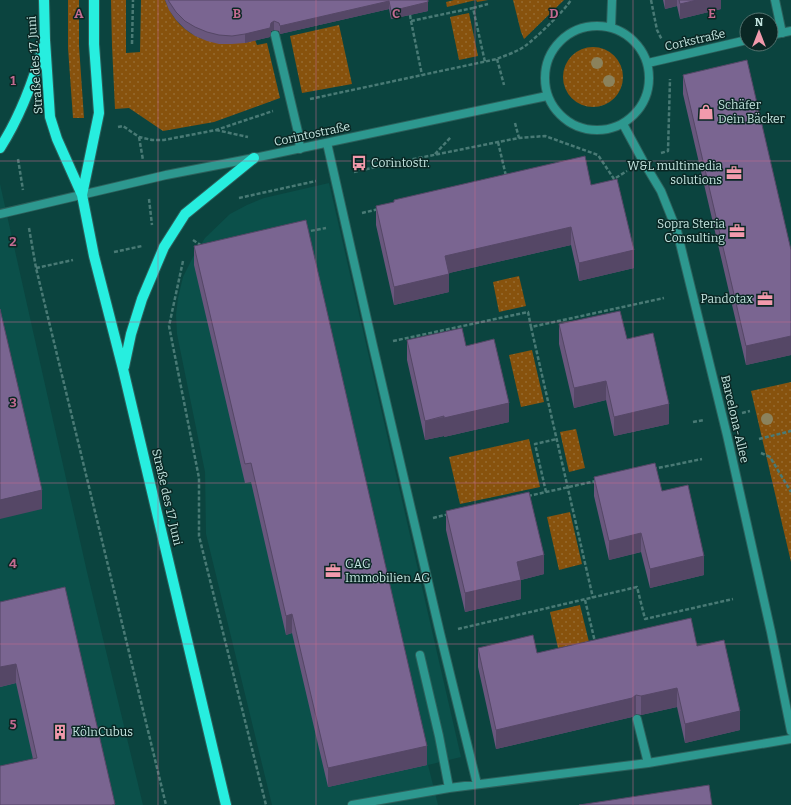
<svg xmlns="http://www.w3.org/2000/svg" width="791" height="805" viewBox="0 0 791 805" font-family="Bitter,serif">
<style>
.built{fill:#0b504a}
.grass{fill:url(#grass-dots)}
.lines{fill:none;stroke-linecap:round;stroke-linejoin:round}
.service-casing{stroke:#2c615c;stroke-width:10}
.minor-casing{stroke:#2c615c;stroke-width:10}
.primary-casing{stroke:#2c615c;stroke-width:12}
.path{stroke:#497a75;stroke-width:2.5;stroke-dasharray:4 2;stroke-linecap:butt}
.service{stroke:#2d988f;stroke-width:8}
.minor{stroke:#2d988f;stroke-width:8}
.primary{stroke:#27eedf;stroke-width:10}
.tree{fill:#8b825c}
.wall{fill:#69577d}
.shaded-wall{fill:#554766}
.building{fill:#7a6591;stroke:#554766}
.grid{fill:none;stroke:#c26a90;stroke-width:1;stroke-opacity:0.55}
.labels{text-anchor:middle;stroke-width:3;stroke-linejoin:round;paint-order:stroke}
.street-label{font-size:12px;fill:#c3e4df;stroke:#0a2724}
.poi-label{font-size:12px;fill:#c3e4df;stroke:#0a2724;text-anchor:start}
.grid-label{font-size:13px;text-anchor:middle;font-weight:bold;fill:#c26a90;stroke:#0a2724;stroke-width:3;stroke-linejoin:round;paint-order:stroke}
</style>
<defs>
<pattern id="grass-dots" width="8" height="8" patternUnits="userSpaceOnUse"><rect width="8" height="8" fill="#87520d"/><path d="M2 2h.1M6 6h.1" fill="none" stroke="#966b30" stroke-width="1.8" stroke-linecap="round"/></pattern>
</defs>
<rect width="100%" height="100%" fill="#0b443f"/>
<path class="built" d="M329 183 461 757 428 765 438 805H272L206 534 205 472 177 334 176 315 178 298 183 277 193 257 205 238 230 214 247 205 264 198Z
M0 184 87 572 143 805H0Z"/>
<path class="grass" d="M68 0H79V46L84 118H73L68 48Z
M111 0H126V53L140 52 141 0H165C180 40 217 49 255 40L257 45 267 43 280 98 214 122 163 131 129 108 115 109 112 46Z
M454 0H488L477 2 476 0 447 7 446 2Z
M513 0H564L524 39 521 32Z
M469 13 478 56 459 60 450 17Z
M339 25 352 84 302 93 290 36Z
M563 77a30 30 0 1 1 60 0a30 30 0 1 1-60 0Z
M519 276 526 306 499 312 493 282Z
M532 350 544 402 521 407 509 355Z
M791 382V562L751 391Z
M576 429 585 468 569 472 560 432Z
M529 439 540 487 460 504 449 457Z
M570 512 582 564 559 570 547 517Z
M580 605 589 642 558 648 550 612Z"/>
<g class="lines">
<defs>
<path id="service" d="M775 0 782 33
M275 35 298 132 300 149
M327 143 373 346 440 633 477 784
M420 655 439 736 449 788
M637 719 648 763
M352 805 449 788 648 763 791 739"/>
<path id="minor" d="M545 78a52 52 0 1 1 104 0a52 52 0 1 1-104 0Z
M611 27 612 0
M771 35 791 31
M648 63 747 40
M623 124 643 161 661 191 677 231 727 435 771 632 791 731
M0 214 166 175 254 158 547 96"/>
<path id="primary" d="M44 0 45 40 50 117 57 139 82 195 94 256 123 369 226 805
M0 148C20 117 33 82 43 47
M82 195 99 113 94 44V0
M124 367 131 334 142 299 164 247 185 214 254 158"/>
</defs>
<use href="#service" class="service-casing"/>
<use href="#minor" class="minor-casing"/>
<use href="#primary" class="primary-casing"/>
<path class="path" d="M651 0 657 30 662 40
M473 8 488 4
M410 15 411 21 473 8 485 62
M411 21 422 75
M132 44 133 0
M497 59 504 85
M310 99 497 59C506 55 517 52 525 46 535 39 565 10 571 0
M515 123 519 138
M118 127 123 126 139 137 152 140H164L216 130 273 111
M216 130 248 137
M139 137 143 160
M498 142 506 176
M661 153 668 151 670 79
M435 154 451 137
M18 159 23 190
M354 172 389 164 498 142 519 138 545 136 598 155 614 179 627 171
M239 198 316 181
M149 199 152 225
M362 213 379 209
M29 228 36 268 166 805
M305 232 326 228
M193 240 202 246
M114 252 142 246
M183 261 169 326 199 478V536L266 805
M36 268 73 260
M531 327 593 598
M393 341 528 312 531 327 664 298
M742 413 750 411
M693 422 704 420
M759 439 791 431
M761 453 770 457 791 492
M653 469 702 459
M546 492 535 444 557 439
M528 496 596 481
M433 518 449 514
M585 600 595 642
M458 629 637 587 645 619 733 599"/>
<use href="#service" class="service"/>
<use href="#minor" class="minor"/>
<use href="#primary" class="primary"/>
</g>
<g class="tree">
<circle cx="597" cy="63" r="6"/>
<circle cx="609" cy="81" r="6"/>
<circle cx="767" cy="419" r="6"/>
</g>
<path class="wall" d="M165 0H430H428V11L410 15 391 19 389 9 280 34 279 31 274 30 271 31 270 37 245 43 232 44H219L207 41 195 36 185 29 176 20 169 10Z
M663 0H721V9L680 19 677 6 665 9Z
M683 75 791 250V355L746 365 683 94Z
M591 185 634 268 579 281 571 245 449 273V292L394 305 376 225V206Z
M194 246 427 765 328 787 292 633 286 635 251 482 245 483 194 265Z
M559 324 627 339 669 424 614 436 606 400 574 408 559 344Z
M407 340 466 346 509 422 444 437V436L425 440 407 360Z
M594 477 662 491 704 575 650 588 641 552 609 560 594 496Z
M446 511 544 574 521 580V599L465 612 446 530Z
M0 602 115 805 33 759 16 683 0 687Z
M697 646 740 730 685 743 677 707 641 715 636 714 632 717 496 749 478 667V648L537 653Z"/>
<path class="shaded-wall" d="M665 0H677V6L665 9Z
M697 0H721V9L680 19V4Z
M389 1V9L280 34V26Z
M428 2V11L391 19V11Z
M274 21V30L271 31 270 37 245 43V34Z
M571 227V245L445 274V256Z
M634 250V268L579 281V263Z
M449 274V292L394 305V287Z
M791 336V355L746 365V346Z
M606 381V400L574 408V388Z
M509 403V422L444 437V436L425 440V421Z
M669 404V424L614 436V417Z
M42 490V509L0 519V500Z
M641 533V552L609 560V541Z
M544 555V574L521 580V599L465 612V593L517 562Z
M704 556V575L650 588V569Z
M292 614V633L286 635V616Z
M16 664V683L0 687V667Z
M677 688V707L641 715V696Z
M636 695V714L632 717 496 749V730Z
M740 711V730L685 743V724Z
M427 746V765L328 787V768Z"/>
<path class="building" d="M168 0H428V2L391 11 389 1 280 26 279 23 274 21 271 23 270 28 245 34 232 36 219 35 207 32 195 27 185 21 176 12Z
M679 0H697L680 4Z
M747 60 791 250V336L746 346 683 75Z
M585 156 591 185 617 179 634 250 579 263 571 227 445 256 449 274 394 287 376 206 394 202V200Z
M306 220 427 746 328 768 292 614 286 616 251 463 245 464 194 246Z
M0 309 42 490 0 500Z
M620 311 627 339 653 333 669 404 614 417 606 381 574 388 559 324Z
M462 328 466 346 494 339 509 403 444 418V416L425 421 407 340Z
M655 463 662 491 688 485 704 556 650 569 641 533 609 541 594 477Z
M529 492 544 555 517 562 521 580 465 593 446 511Z
M65 587 115 804 112 805H0V766L37 758 16 664 0 667V602Z
M691 618 697 646 724 640 740 711 685 724 677 688 641 696 636 695 632 698 496 730 478 648 533 635 537 653Z
M709 785 712 805H579Z"/>
<path class="grid" d="M158 0V805M316 0V805M475 0V805M633 0V805M0 161H791M0 322H791M0 483H791M0 644H791"/>
<defs>
<symbol id="shop-bare" viewBox="-9 -9 18 18"><path d="M-5-2.5h2.3a2.7 3.5 0 0 1 5.4 0H5L5.5 6h-11ZM-1.5-2.5h3a1.5 2.3 0 0 0-3 0Z" fill="#f29aac" stroke="#0a2724" stroke-width="2.5" paint-order="stroke"/></symbol>
<symbol id="bus-bare" viewBox="-9 -9 18 18"><path d="M-5-6H5V4H4V6H2V4H-2V6H-4V4H-5ZM-3.5-4V0h7V-4ZM-3.5 1.2v1.5H-2V1.2ZM2 1.2v1.5H3.5V1.2Z" fill="#f29aac" stroke="#0a2724" stroke-width="2.5" paint-order="stroke"/></symbol>
<symbol id="office-bare" viewBox="-9 -9 18 18"><path d="M-6-3h4V-5.5h4V-3h4V5H-6ZM-1-4.5V-3h2v-1.5ZM-6 0V1H6V0Z" fill="#f29aac" stroke="#0a2724" stroke-width="2.5" paint-order="stroke"/></symbol>
<symbol id="building-bare" viewBox="-9 -9 18 18"><path d="M-4-6H4V6H1V3H-1V6H-4ZM-2.5-4.3h1.7v1.8h-1.7ZM.8-4.3h1.7v1.8H.8ZM-2.5-1h1.7V.8h-1.7ZM.8-1h1.7V.8H.8Z" fill="#f29aac" stroke="#0a2724" stroke-width="2.5" paint-order="stroke"/></symbol>
</defs>
<g fill-rule="evenodd">
<use href="#shop-bare" x="695" y="101" width="22" height="22"/>
<use href="#bus-bare" x="348" y="152" width="22" height="22"/>
<use href="#office-bare" x="723" y="162" width="22" height="22"/>
<use href="#office-bare" x="726" y="220" width="22" height="22"/>
<use href="#office-bare" x="754" y="288" width="22" height="22"/>
<use href="#office-bare" x="322" y="560" width="22" height="22"/>
<use href="#building-bare" x="49" y="721" width="22" height="22"/>
</g>
<g class="labels">
<g class="street-label">
<text transform="translate(695 40) rotate(-13)" y="4">Corkstraße</text>
<text transform="translate(35 65) rotate(-94)" y="4">Straße des 17. Juni</text>
<text transform="translate(312 134) rotate(-12)" y="4">Corintostraße</text>
<text transform="translate(735 419) rotate(77)" y="4">Barcelona-Allee</text>
<text transform="translate(167 497) rotate(77)" y="4">Straße des 17. Juni</text>
</g>
<g class="poi-label">
<text x="718" y="109">Schäfer<tspan x="718" dy="14">Dein Bäcker</tspan></text>
<text x="371" y="167">Corintostr.</text>
<text x="722" y="170" text-anchor="end">W&amp;L multimedia<tspan x="722" dy="14">solutions</tspan></text>
<text x="725" y="228" text-anchor="end">Sopra Steria<tspan x="725" dy="14">Consulting</tspan></text>
<text x="753" y="303" text-anchor="end">Pandotax</text>
<text x="345" y="568">GAG<tspan x="345" dy="14">Immobilien AG</tspan></text>
<text x="72" y="736">KölnCubus</text>
</g>
</g>
<g class="grid-label">
<text x="79" y="18">A</text>
<text x="237" y="18">B</text>
<text x="396" y="18">C</text>
<text x="554" y="18">D</text>
<text x="712" y="18">E</text>
<text x="13" y="85">1</text>
<text x="13" y="246">2</text>
<text x="13" y="407">3</text>
<text x="13" y="568">4</text>
<text x="13" y="729">5</text>
</g>
<g transform="translate(759 32)"><circle r="19" fill="#0a2724" stroke="#54736f"/>
<path d="M0-3L7 15L0 10L-7 15Z" fill="#f29aac"/>
<text y="-6" font-size="11" font-weight="bold" text-anchor="middle" fill="#c3e4df">N</text>
</g>
</svg>
